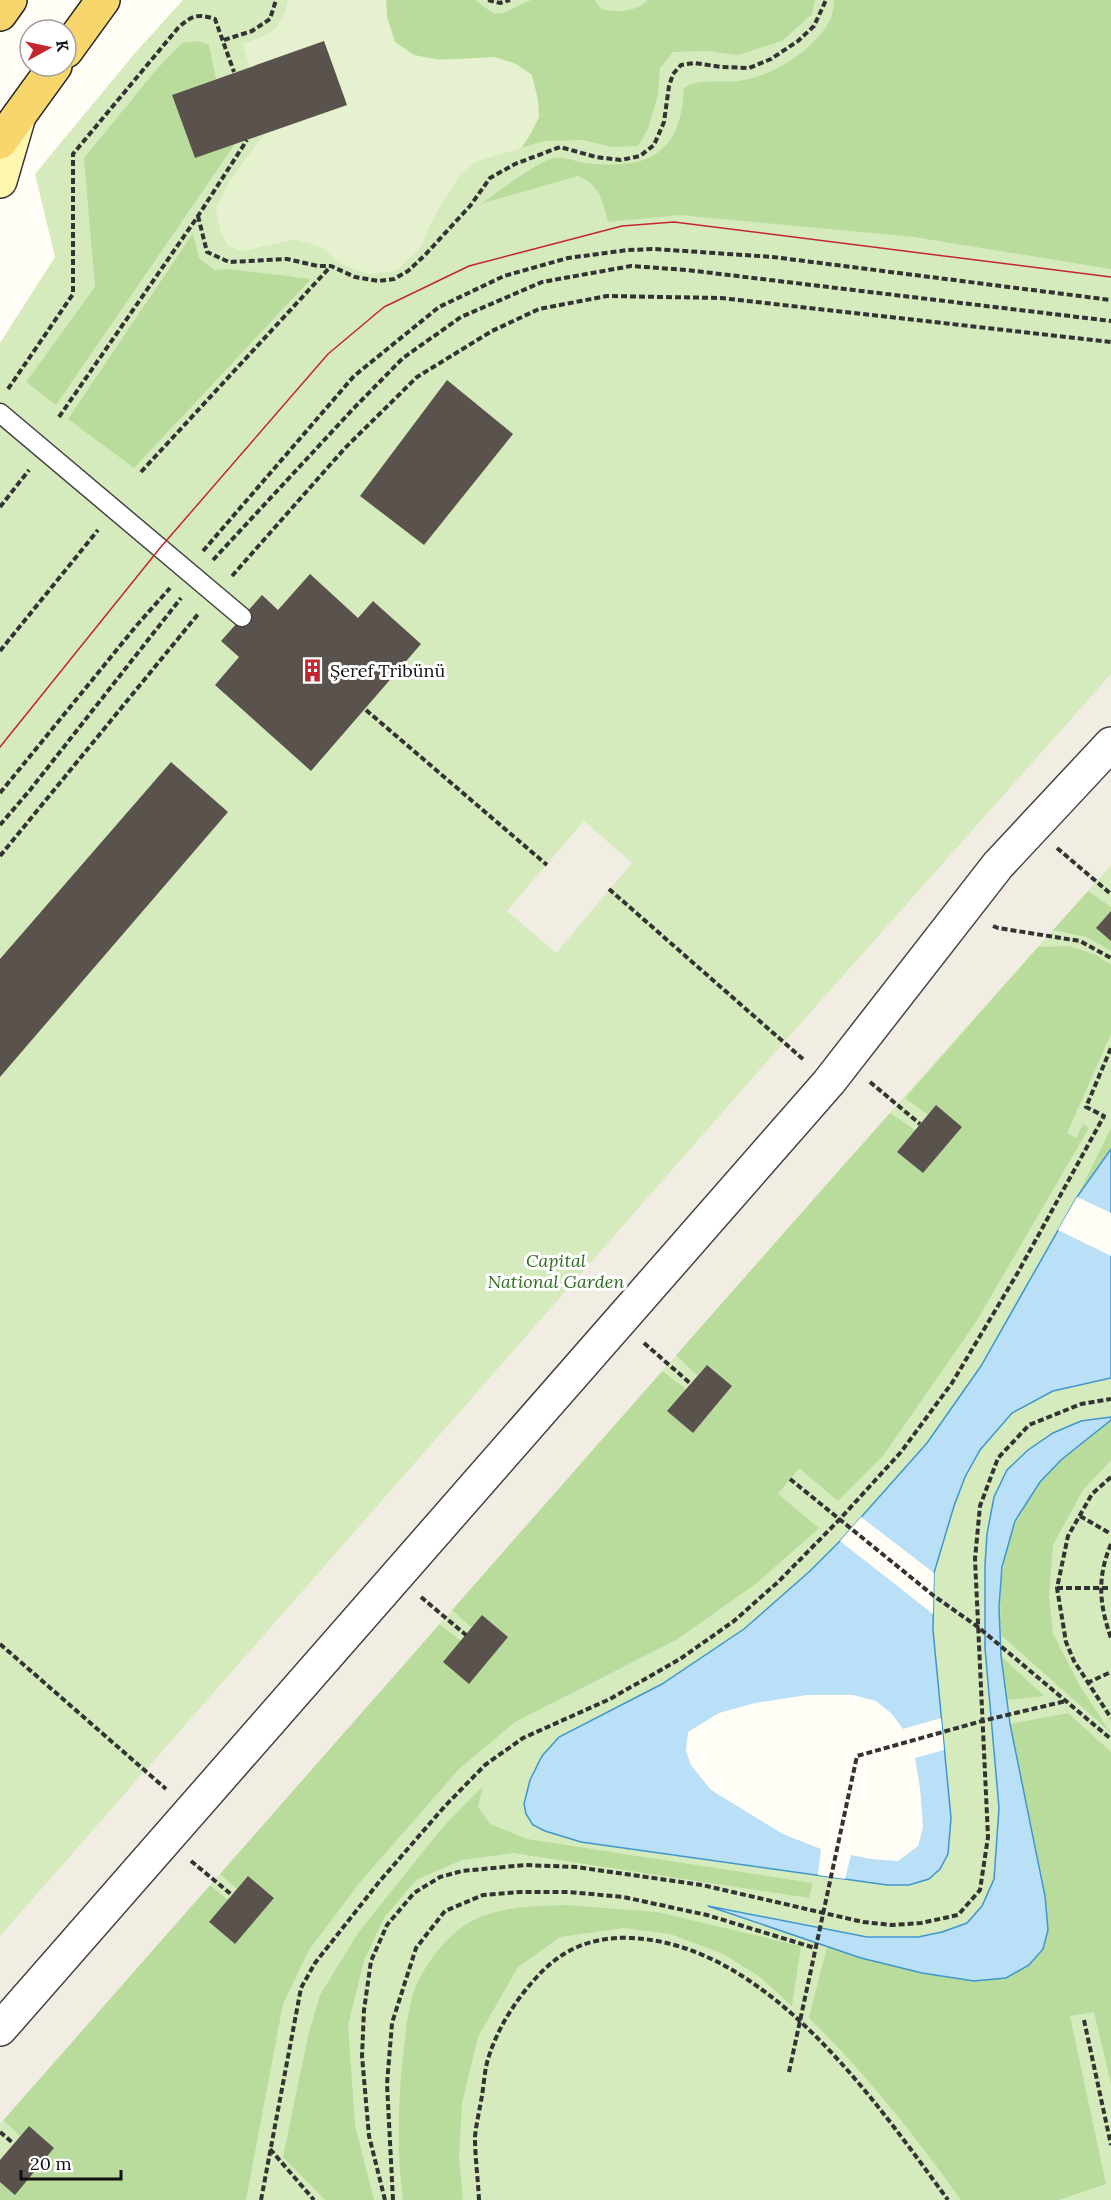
<svg xmlns="http://www.w3.org/2000/svg" width="1111" height="2200" viewBox="0 0 1111 2200" font-family="Lora,serif">
<style>
.green{fill:#d5ebbd}
.forest{fill:#b9dc9c}
.pitch{fill:#e6f2cf}
.plaza{fill:#f1ede2}
.water{fill:#b9e0f7;stroke:#3f96cf;stroke-width:1.5}
.pier{fill:#fffdf5}
.building{fill:#5a524d}
.lines{fill:none;stroke-linecap:round;stroke-linejoin:round}
.lane-casing{stroke:#444;stroke-width:21}
.street-casing{stroke:#444;stroke-width:36}
.secondary-casing{stroke:#333;stroke-width:36}
.primary-casing{stroke:#222;stroke-width:36}
.path{stroke:#333;stroke-width:4;stroke-dasharray:6 3;stroke-linecap:butt}
.lane{stroke:#fff;stroke-width:18}
.street{stroke:#fff;stroke-width:33}
.secondary{stroke:#fff6b0;stroke-width:33}
.primary{stroke:#f9d66b;stroke-width:33}
.tram{stroke:#c4262e;stroke-width:1.5}
.labels{text-anchor:middle;stroke-width:6;stroke-linejoin:round;paint-order:stroke}
.poi-label{font-size:18px;fill:#111;stroke:#fff;text-anchor:start}
.park-label{font-size:18px;font-style:italic;fill:#2f6b1f;stroke:#fff}
</style>
<rect width="100%" height="100%" fill="#fffdf5"/>
<path class="green" d="M183 0H1111V2200H0V343L55 257 35 174 135 53Z"/>
<path class="forest" d="M386 0H475L494 14 504 13 531 0H595L600 8C615 14 636 12 648 0H815L812 14 782 41 738 55 707 51 673 52 660 68 658 94 648 129 638 146 612 147 583 140 544 141 521 148 530 135 495 57C469 59 411 66 395 42 387 31 387 13 386 0Z
M834 0H1111V269L914 237 680 215 608 222C602 200 601 186 578 176L480 204C495 195 539 160 554 158 563 156 576 162 586 163 647 170 681 155 684 88 698 78 720 83 738 81 771 77 812 52 829 22 833 16 833 7 834 0Z
M198 41 209 45 216 79 172 95 195 158 235 144 56 405 26 382 95 287 84 158 156 70 182 43Z
M193 233 199 258 214 270 229 269 311 279 134 468 68 419Z
M1088 891 1111 907V911L1097 928 1111 941V951L1086 937 1053 930Z
M1069 946 1096 955 1111 965V1034L1067 1133 1076 1138 1083 1124 1089 1128 976 1322 883 1456 838 1501 799 1468 778 1494 819 1528 757 1583 676 1640 515 1722 459 1769 361 1881 309 1950 283 2004 246 2200H0V2182L15 2194 54 2148 29 2126 20 2136 3 2120 210 1885 228 1900 209 1923 235 1944 274 1897 248 1876 237 1889 220 1874 439 1624 461 1641 508 1637 483 1616 472 1628 452 1610 662 1371 686 1389 668 1411 693 1433 732 1386 707 1365 697 1375 676 1355 890 1113 915 1130 897 1152 923 1173 962 1127 936 1105 928 1115 905 1098 1038 947Z
M1111 1128V1149L1077 1197Z
M1111 1420V1460L1083 1490 1053 1545 1049 1596 1053 1634 1080 1686 1110 1732 1001 1635C997 1566 1008 1509 1061 1460 1076 1446 1094 1433 1111 1420Z
M1001 1656 1044 1696 1006 1700Z
M1068 1713 1111 1752V2084L1094 2012 1070 2016 1106 2184 1059 2200H961C915 2135 866 2074 809 2018L827 1947C875 1963 924 1973 974 1981L1048 1930 1039 1863 1010 1724Z
M483 1786 478 1807 490 1824 527 1839 813 1883 809 1898 513 1853 462 1860 416 1880 384 1918 364 1961 348 2025 355 2125 374 2200H325L283 2157 308 2036 320 1995 358 1933 442 1828Z
M567 1905 657 1912 801 1946 792 2006 760 1977 723 1954 670 1934 623 1928 560 1937 518 1967 478 2037 462 2103 459 2158 463 2200H403C396 2148 398 2092 405 2040 407 2022 409 2002 416 1986 427 1961 449 1933 472 1921 500 1906 536 1906 567 1905Z"/>
<path class="pitch" d="M288 0H386L387 17 395 42 414 55 439 60 495 57 516 64 532 75 538 100 539 117 530 135 521 148 475 162 460 175 435 215 420 248 396 271 369 274 341 264 322 247 295 239 243 251 228 246 220 230 216 208 230 181 264 134 347 105 324 41 250 68 243 44C270 34 282 30 288 0Z"/>
<path class="plaza" d="M1111 674V865L838 1171 0 2124V1936L778 1049Z
M584 821 632 863 556 953 507 911Z"/>
<path class="water" d="M1111 1149V1378L1053 1391 1012 1413 980 1450 965 1477 954 1506 934 1573 933 1630 951 1818 948 1854 940 1869 929 1879 909 1885H887L581 1842 545 1831 533 1825 526 1814 524 1804 530 1780 542 1756 559 1737 662 1684 744 1629 810 1571 840 1541 927 1443 981 1366 1077 1197Z
M1111 1417V1420L1061 1460 1040 1482 1015 1521 1002 1567 999 1607 1001 1656 1010 1724 1045 1896 1048 1930 1043 1949 1029 1965 1006 1978 974 1981 922 1973 861 1958 708 1906 867 1937H918L942 1932 967 1923 982 1906 994 1879 999 1808 985 1648V1565L987 1534 994 1497 1007 1470 1028 1450 1053 1433 1081 1421Z"/>
<path class="pier" d="M1077 1197 1111 1213V1256L1058 1230Z
M861 1517 934 1573 933 1614 840 1541Z
M807 1695H853L876 1701 891 1713 903 1729 941 1718 944 1750 915 1758 920 1788 923 1827 918 1846 898 1861 871 1859 851 1855 845 1879 818 1875 821 1849 783 1834 711 1790 691 1765 686 1751 688 1732 719 1713 755 1703Z"/>
<path class="building" d="M324 41 347 105 195 158 172 95Z
M447 380 513 434 424 545 360 496Z
M310 574 358 618 373 601 421 644 311 771 215 685 239 657 221 641 262 595 278 610Z
M171 762 228 812 0 1077V959Z
M1111 911V941L1096 928Z
M936 1105 962 1127 923 1173 897 1152Z
M707 1365 732 1386 693 1433 667 1411Z
M482 1615 508 1637 469 1684 443 1662Z
M248 1876 274 1898 235 1944 209 1922Z
M29 2126 54 2148 15 2195 0 2182V2160Z"/>
<g class="lines">
<defs>
<path id="lane" d="M0 413 242 617"/>
<path id="street" d="M0 2029 829 1082 998 865 1111 744"/>
<path id="secondary" d="M0 181 19 116"/>
<path id="primary" d="M0 14 10 0
M66 51 103 0
M0 142 55 66"/>
</defs>
<use href="#lane" class="lane-casing"/>
<use href="#street" class="street-casing"/>
<use href="#secondary" class="secondary-casing"/>
<use href="#primary" class="primary-casing"/>
<path class="path" d="M488 0 500 3 510 0
M224 40 252 31 270 19 276 0
M198 216 207 252 229 262 287 259 318 266H331L355 277 379 281 394 279 408 271 425 255 470 206 490 178 515 164 560 147 596 157 621 160 640 156 654 145 664 122 669 86 673 74 681 65 694 63 722 67 749 68 771 59 798 41 814 26 826 0
M8 389 73 294V154L178 28C191 16 197 13 215 19L234 72
M59 417 198 216 247 140
M141 472 331 266
M0 507 29 470
M203 551 354 376 439 307 504 276 568 258 628 250 655 249 773 257 1111 300
M213 560 353 409 403 358 461 317 542 282 631 266 687 270 1111 321
M232 576 345 448 417 377 492 331 539 309 607 296 721 298 1111 342
M0 651 98 530
M366 710 547 865
M0 793 137 625 170 588
M0 825 30 790 181 598
M1057 848 1111 894
M0 856 199 613
M609 889 804 1060
M993 926 998 928 1080 941 1111 958
M870 1082 920 1124
M644 1343 691 1384
M1111 1477 1092 1494 1068 1536 1057 1588 1066 1642 1074 1661 1111 1718
M790 1479 934 1596 978 1627 1111 1739
M1080 1516 1111 1534
M1111 1544C1097 1577 1099 1604 1111 1638
M1057 1588H1111
M421 1597 466 1635
M0 1644 166 1789
M1087 1683 1111 1672
M191 1861 232 1895
M1084 2020 1111 2145
M789 2072 857 1756 982 1721 1066 1701
M0 2132 13 2143
M270 2149 314 2200
M261 2200 301 1988 315 1963 379 1882 445 1806 485 1765 523 1738 610 1699 680 1659 734 1621 778 1582 839 1520 901 1452 952 1383 1017 1274 1104 1116 1086 1107 1111 1048
M385 2200 369 2136 362 2056 364 2010 371 1961 387 1925 414 1893 440 1877 462 1871 525 1865 576 1867 702 1885 863 1922 892 1925 921 1923 958 1915 980 1890 988 1837 975 1559 980 1506 998 1458 1029 1425 1081 1404 1111 1399
M393 2200 387 2084 392 2023 416 1948 445 1911 483 1895 521 1892H569L623 1897 707 1915 815 1948
M479 2200C478 2179 475 2157 475 2137 476 2125 479 2113 481 2101 484 2087 484 2070 489 2056 498 2028 515 2001 535 1979 560 1950 592 1936 631 1938 767 1944 874 2099 948 2200"/>
<use href="#lane" class="lane"/>
<use href="#street" class="street"/>
<use href="#secondary" class="secondary"/>
<use href="#primary" class="primary"/>
<path class="tram" d="M0 747 160 548 328 354 384 307 469 266 622 226 674 222 1111 277"/>
</g>
<defs>
<symbol id="building-bare" viewBox="-9 -9 18 18"><path d="M-4-6H4V6H1V3H-1V6H-4ZM-2.5-4.3h1.7v1.8h-1.7ZM.8-4.3h1.7v1.8H.8ZM-2.5-1h1.7V.8h-1.7ZM.8-1h1.7V.8H.8Z" fill="#c4262e" stroke="#fff" stroke-width="2.5" paint-order="stroke"/></symbol>
</defs>
<g fill-rule="evenodd">
<use href="#building-bare" x="296" y="654" width="33" height="33"/>
</g>
<g class="labels">
<g class="poi-label">
<text x="330" y="677">Şeref Tribünü</text>
</g>
<g class="park-label">
<text x="556" y="1267">Capital<tspan x="556" dy="21">National Garden</tspan></text>
</g>
</g>
<g transform="translate(48 48) rotate(82)"><circle r="28" fill="#ffffff" stroke="#a0a0a0" stroke-width="1.5"/>
<path d="M0-4.5L10 22L0 15L-10 22Z" fill="#c4262e"/>
<text y="-9" font-size="16" font-weight="bold" text-anchor="middle" fill="#111111">K</text>
</g>
<path d="M21 2170v9h100v-9" fill="none" stroke="#111111" stroke-width="3"/>
<text x="30" y="2170" font-size="18" fill="#111111" stroke="#ffffff" stroke-width="4.5" paint-order="stroke">20 m</text>
</svg>
